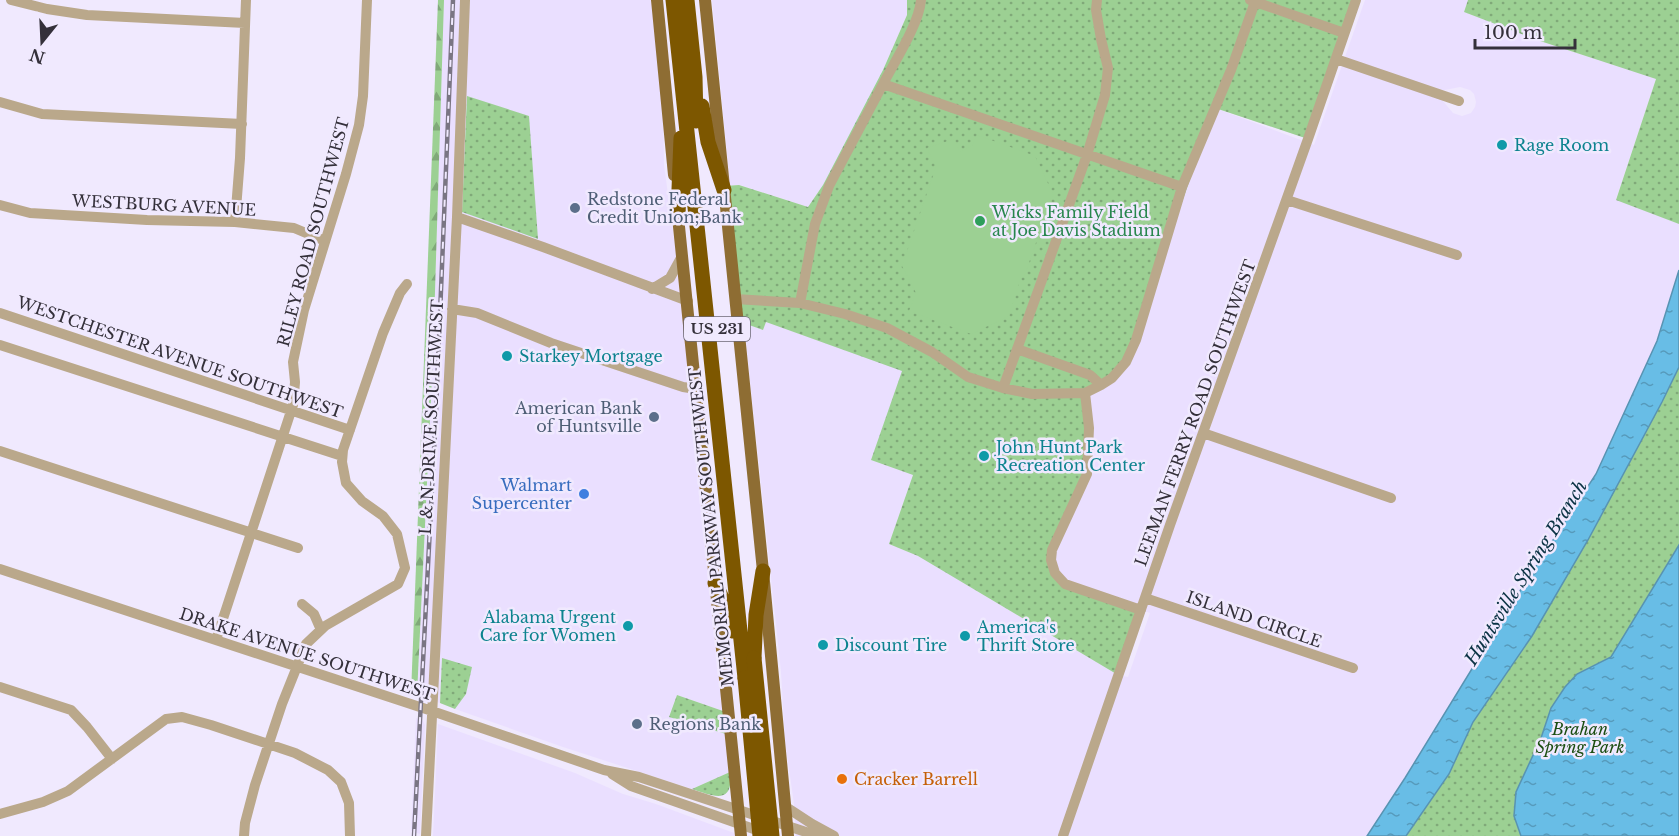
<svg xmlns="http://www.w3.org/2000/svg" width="1679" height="836" viewBox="0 0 1679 836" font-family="'Libre Baskerville',serif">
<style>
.built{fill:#eadfff;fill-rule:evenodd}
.grass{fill:url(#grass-dots)}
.forest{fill:url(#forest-firs)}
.garden{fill:#9cd093}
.water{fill:url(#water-ripples);stroke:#5893b2;stroke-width:1.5}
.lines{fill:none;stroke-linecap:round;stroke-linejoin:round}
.minor{stroke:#baa88b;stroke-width:10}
.major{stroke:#8e6d33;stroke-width:12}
.highway{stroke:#7d5700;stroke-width:15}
.rail-casing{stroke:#7a7583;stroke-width:4.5}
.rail{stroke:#f0e9fe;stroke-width:2;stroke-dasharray:7;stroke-linecap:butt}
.highway-bridge{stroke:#7d5700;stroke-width:15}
.culture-dot{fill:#0f9aa8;stroke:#f0e9fe;stroke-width:2}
.service-dot{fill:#5c6f8a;stroke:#f0e9fe;stroke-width:2}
.leisure-dot{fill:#2e9e5b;stroke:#f0e9fe;stroke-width:2}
.shop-dot{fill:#3f7fe0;stroke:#f0e9fe;stroke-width:2}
.food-dot{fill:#e8710a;stroke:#f0e9fe;stroke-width:2}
.labels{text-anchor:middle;stroke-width:5;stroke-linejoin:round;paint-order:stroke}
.shield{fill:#f0e9fe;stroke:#6c6875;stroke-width:1.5}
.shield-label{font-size:15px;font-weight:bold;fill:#34303a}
.culture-label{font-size:16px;fill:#0d838f;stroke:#f0e9fe;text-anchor:start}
.service-label{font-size:16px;fill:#4e5e75;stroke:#f0e9fe;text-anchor:start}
.street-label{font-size:16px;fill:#34303a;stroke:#f0e9fe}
.leisure-label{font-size:16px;fill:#27864d;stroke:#f0e9fe;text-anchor:start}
.shop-label{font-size:16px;fill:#366cbe;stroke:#f0e9fe;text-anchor:end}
.park-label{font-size:16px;font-style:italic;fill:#1b4e12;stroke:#f0e9fe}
.food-label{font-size:16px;fill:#c56008;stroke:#f0e9fe;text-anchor:start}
.water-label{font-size:18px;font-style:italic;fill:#0b3344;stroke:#f0e9fe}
</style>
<defs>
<pattern id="grass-dots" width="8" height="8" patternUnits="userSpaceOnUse" patternTransform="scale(1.5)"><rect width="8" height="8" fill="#9cd093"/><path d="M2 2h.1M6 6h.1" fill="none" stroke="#80a979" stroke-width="1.8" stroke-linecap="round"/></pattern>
<pattern id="forest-firs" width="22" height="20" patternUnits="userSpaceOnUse" patternTransform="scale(1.5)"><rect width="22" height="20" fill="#9cd093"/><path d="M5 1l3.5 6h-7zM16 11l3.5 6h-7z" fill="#80a979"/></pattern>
<pattern id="water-ripples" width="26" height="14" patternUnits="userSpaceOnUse" patternTransform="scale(1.5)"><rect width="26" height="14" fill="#68bde6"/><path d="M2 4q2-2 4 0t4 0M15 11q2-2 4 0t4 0" fill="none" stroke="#569abb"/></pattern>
</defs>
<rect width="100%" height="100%" fill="#f0e9fe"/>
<path class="built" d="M444 0H651L663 104 664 165 681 290 723 711 677 695 669 716 726 734 730 772 692 789 563 747 455 709 466 694 442 658 440 703 417 695 433 356Z
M712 0H907V15L883 70 823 185 808 207 740 185H730Z
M1365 0H1468L1464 12 1537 40 1656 79 1616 199 1679 224V270L1657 341 1596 474 1516 597 1405 778 1367 836H796L794 804 785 741 781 672 744 323 763 330 766 322 903 370 871 460 913 475 889 544 918 556 1118 675 1128 677 1150 613 1065 584 1051 560 1085 393 1182 187 1215 108 1314 145ZM1460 87 1470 90 1474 94 1476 102 1475 107 1471 113 1462 116 1453 113 1442 100 1438 90H1445Z
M416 718 423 721 425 725 420 834 411 831Z
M438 724 575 773 623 794 656 804 734 833 736 836H433Z"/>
<path class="grass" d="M907 0H1356L1308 139 1215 108 1126 362 1085 393 1087 474 1051 560 1065 584 1141 610 1118 675 918 556 889 544 913 475 871 460 902 371 766 322 763 330 738 321 724 186 739 185 808 207 823 185 883 70 907 15Z
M1468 0H1679V224L1616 200 1656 79 1537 40 1464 12Z
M467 96 529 116 538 239 462 212Z
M1679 367V836H1406L1449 774 1473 722 1533 634 1662 402Z
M442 658 472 667 466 694 455 709 440 703Z
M677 695 723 711 726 734 669 717Z
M730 772C734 806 713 796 692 789Z"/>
<path class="forest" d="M438 0H444L433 356 417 695 411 694Z"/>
<path class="garden" d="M977 135 1035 156 1053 194 1024 277H1021L1009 316 971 334 909 311 916 293 902 266 936 167 927 148 954 139 960 152 972 146Z"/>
<path class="water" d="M1679 270V367L1662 402 1588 540 1532 636 1473 722 1449 774 1406 836H1367L1405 778 1516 597 1596 474 1657 341Z
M1679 545V836H1521L1514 816 1516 792 1541 738 1551 708 1565 687 1577 674 1611 657Z"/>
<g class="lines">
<path class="minor" d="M11 0 47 9 87 15 245 23
M1250 0 1344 33
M1336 59 1459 101
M883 84C895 61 919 24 921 0
M0 102 42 114 242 124
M1287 200 1457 255
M0 205 30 213 147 220 235 222 294 228 325 241
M457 217 543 247 688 301
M235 222 240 158 246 0
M652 289 670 278 682 256
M735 299 800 303 845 314 887 328 932 352 968 377 1003 388 1032 394 1085 393 1101 385 1112 378 1126 362 1136 340 1182 187 1231 70 1255 2
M800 303 815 224 829 186 883 84 1182 187
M452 309 477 313 551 343 683 387 696 389
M0 313 350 430
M0 345 342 456
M1017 349 1090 375 1101 385
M1003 388 1087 155 1105 95 1108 68 1101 39 1096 10 1097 0
M1085 393 1089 428 1087 474 1052 550 1051 560 1055 573 1065 584 1141 610
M1203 433 1391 498
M0 451 298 548
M0 569 432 711 604 770 639 777 818 836
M1145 598 1353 668
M302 604 314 614 321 630
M216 640 293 405 295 382 293 362 304 310 346 174 359 125 363 96 367 0
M0 687 71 710 87 727 112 759
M612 774 631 786 765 833
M786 807 812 824 834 836
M0 814 43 802 68 791 166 719 182 717 211 725 295 753 328 770 341 782 349 803 350 836
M244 836 245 823 255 785 282 704 306 644 325 626 398 584 405 568 397 534 383 516 362 501 346 483 342 462 343 450 383 333 400 293 407 284
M426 836 457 217 465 0
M1063 836 1170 525 1308 139 1356 0"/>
<path class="major" d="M657 0 674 175
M705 0 763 571 788 836
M677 207 741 836"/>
<path class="highway" d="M673 0 745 678
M687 0 695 77 696 121
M702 106 708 142 724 190
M678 215 681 138
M715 583 727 609 732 631
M754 658 756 615 763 571"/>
<defs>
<path id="rail" d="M414 836 436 411 453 0"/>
</defs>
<use href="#rail" class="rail-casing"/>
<use href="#rail" class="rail"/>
<path class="highway-bridge" d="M754 658 772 836
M745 678 760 836"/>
</g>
<g class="culture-dot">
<circle cx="1502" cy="145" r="6"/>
<circle cx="507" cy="356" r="6"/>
<circle cx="984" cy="456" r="6"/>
<circle cx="628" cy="626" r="6"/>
<circle cx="965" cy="636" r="6"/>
<circle cx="823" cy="645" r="6"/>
</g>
<g class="service-dot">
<circle cx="575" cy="208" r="6"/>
<circle cx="654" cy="417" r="6"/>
<circle cx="637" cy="724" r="6"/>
</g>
<circle class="leisure-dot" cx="980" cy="221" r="6"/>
<circle class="shop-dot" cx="584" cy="494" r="6"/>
<circle class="food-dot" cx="842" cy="779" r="6"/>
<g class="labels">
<rect class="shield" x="684" y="317" width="66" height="24" rx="4.5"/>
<g class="shield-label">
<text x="717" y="334">US 231</text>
</g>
<g class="culture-label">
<text x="1514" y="151">Rage Room</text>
<text x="519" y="362">Starkey Mortgage</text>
<text x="996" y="453">John Hunt Park<tspan x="996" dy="18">Recreation Center</tspan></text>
<text x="616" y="623" text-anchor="end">Alabama Urgent<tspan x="616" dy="18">Care for Women</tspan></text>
<text x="977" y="633">America's<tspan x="977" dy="18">Thrift Store</tspan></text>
<text x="835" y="651">Discount Tire</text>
</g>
<g class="service-label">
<text x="587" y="205">Redstone Federal<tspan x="587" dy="18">Credit Union;Bank</tspan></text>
<text x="642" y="414" text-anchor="end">American Bank<tspan x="642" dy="18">of Huntsville</tspan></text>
<text x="649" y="730">Regions Bank</text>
</g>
<g class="street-label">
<text transform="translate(164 205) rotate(3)" y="6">WESTBURG AVENUE</text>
<text transform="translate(313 232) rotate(-75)" y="6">RILEY ROAD SOUTHWEST</text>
<text transform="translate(180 357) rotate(19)" y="6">WESTCHESTER AVENUE SOUTHWEST</text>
<text transform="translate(1195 413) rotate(-70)" y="6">LEEMAN FERRY ROAD SOUTHWEST</text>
<text transform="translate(431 417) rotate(-87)" y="6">L &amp; N DRIVE SOUTHWEST</text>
<text transform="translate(711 527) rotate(-96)" y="6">MEMORIAL PARKWAY SOUTHWEST</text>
<text transform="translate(1254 619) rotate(19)" y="6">ISLAND CIRCLE</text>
<text transform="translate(307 654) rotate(18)" y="6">DRAKE AVENUE SOUTHWEST</text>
</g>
<g class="leisure-label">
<text x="992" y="218">Wicks Family Field<tspan x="992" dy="18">at Joe Davis Stadium</tspan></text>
</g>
<g class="shop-label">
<text x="572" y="491">Walmart<tspan x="572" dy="18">Supercenter</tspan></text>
</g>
<g class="park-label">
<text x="1580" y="735">Brahan<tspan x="1580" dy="18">Spring Park</tspan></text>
</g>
<g class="food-label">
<text x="854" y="785">Cracker Barrell</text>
</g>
<g class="water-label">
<text transform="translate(1526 573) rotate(-58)" y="6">Huntsville Spring Branch</text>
</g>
</g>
<g transform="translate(42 42) rotate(198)" stroke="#f0e9fe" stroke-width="4.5" paint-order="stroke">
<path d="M0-4.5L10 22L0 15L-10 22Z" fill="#34303a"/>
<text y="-9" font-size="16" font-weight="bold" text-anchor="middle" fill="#34303a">N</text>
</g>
<path d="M1475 39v9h100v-9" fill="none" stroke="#34303a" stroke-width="3"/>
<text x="1484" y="39" font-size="18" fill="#34303a" stroke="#f0e9fe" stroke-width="4.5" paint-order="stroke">100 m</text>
</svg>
